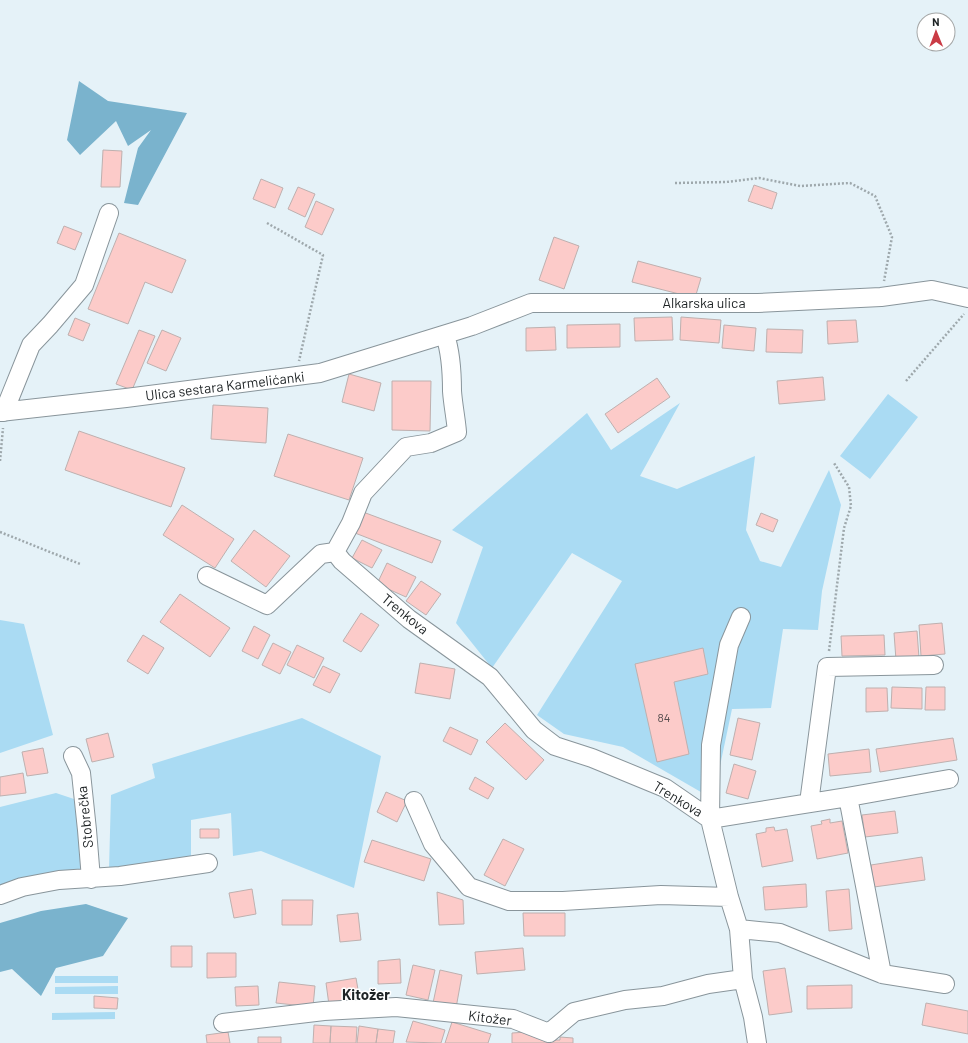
<svg xmlns="http://www.w3.org/2000/svg" width="968" height="1043" viewBox="0 0 968 1043" font-family="Barlow,sans-serif">
<style>
.green{fill:#aadbf3}
.forest{fill:#7ab3cd}
.building{fill:#fccbc9;stroke:#beb0af}
.lines{fill:none;stroke-linecap:round;stroke-linejoin:round}
.minor-casing{stroke:#89959b;stroke-width:20}
.path{stroke:#9ea8ac;stroke-width:2.5;stroke-dasharray:2 2;stroke-linecap:butt}
.minor{stroke:#fff;stroke-width:18}
.labels{text-anchor:middle;stroke-width:3;stroke-linejoin:round;paint-order:stroke}
.number-label{font-size:12px;fill:#554c4d}
.street-label{font-size:14px;fill:#1d2224;stroke:#fff}
.neighbourhood-label{font-size:15px;font-weight:bold;fill:#1d2224;stroke:#fff}
</style>
<rect width="100%" height="100%" fill="#e5f2f8"/>
<path class="green" d="M888 394 918 417 870 479 840 456Z
M680 403 640 476 677 489 755 456 746 530 760 561 781 567 829 470 841 505 822 591 818 630 783 629 771 708 732 709 713 799 623 747 564 734 537 715 622 581 572 553 492 668 456 623 483 547 452 530 587 413 611 450Z
M0 620 24 624 53 735 0 753Z
M302 718 381 756 354 888 261 851 233 856 231 813 191 820V858L109 869 111 795 155 778 152 764Z
M56 793 80 801 84 865 75 873 0 890V807Z
M55 976H118V983H55Z
M118 986V994H55V987Z
M115 1012V1019L52 1020V1013Z"/>
<path class="forest" d="M79 81 108 101 187 113 138 205 124 203 138 148 151 130 128 146 116 121 80 155 67 140Z
M86 904 128 918 103 956 56 968 41 996 12 969 0 972V923L41 911Z"/>
<path class="building" d="M103 150 122 151 120 187H101Z
M261 179 283 188 275 208 253 199Z
M754 185 777 193 772 209 748 201Z
M298 187 315 194 305 217 288 209Z
M316 201 334 209 322 235 305 227Z
M64 226 82 233 75 250 57 243Z
M119 233 186 260 172 293 145 282 128 324 88 309Z
M554 237 579 246 564 289 539 280Z
M638 261 701 278 695 298 632 282Z
M672 317 673 340 635 341 634 318Z
M681 317 721 320 719 343 680 340Z
M75 318 90 324 83 341 68 335Z
M856 320 858 342 828 344 827 321Z
M620 324V347L567 348V325Z
M724 325 756 328 754 351 722 348Z
M555 327 556 350 526 351V328Z
M767 329 803 330 802 353 766 352Z
M139 330 155 336 132 390 116 384Z
M162 330 181 338 166 371 147 363Z
M349 374 381 383 374 411 342 402Z
M823 377 825 400 779 404 777 381Z
M657 378 670 397 618 433 605 414Z
M392 381H431L430 431 392 430Z
M213 405 268 408 266 443 211 439Z
M79 431 185 468 171 507 65 470Z
M288 434 363 458 349 500 274 476Z
M182 505 234 539 215 568 163 535Z
M363 512 441 541 432 563 355 533Z
M761 513 778 520 773 532 756 525Z
M254 530 290 556 266 587 231 561Z
M362 540 382 550 372 568 352 558Z
M387 563 416 577 406 597 377 584Z
M421 581 441 594 426 615 406 601Z
M180 594 230 628 210 657 160 622Z
M361 613 379 625 361 652 343 641Z
M942 623 945 654 921 656 919 625Z
M254 626 270 635 258 659 242 651Z
M917 631 919 658 896 660 894 633Z
M143 635 164 648 148 674 127 661Z
M884 635 885 655 842 656 841 636Z
M273 643 291 652 280 674 262 665Z
M297 645 324 658 314 678 287 665Z
M703 648 708 674 674 682 689 754 657 762 635 664Z
M420 663 455 669 450 699 415 693Z
M323 666 340 674 330 693 313 685Z
M892 687 922 688V709L891 708Z
M926 687H945V710H925Z
M866 688H887L888 711 866 712Z
M738 718 760 723 752 760 730 755Z
M505 723 544 760 526 780 486 742Z
M450 727 478 740 471 755 443 741Z
M108 733 114 757 92 762 86 739Z
M953 738 957 760 880 772 876 749Z
M43 748 48 773 27 776 22 752Z
M869 749 871 772 830 776 828 754Z
M734 764 756 771 748 799 726 793Z
M23 773 26 793 0 796V777Z
M475 777 494 788 488 799 469 789Z
M386 792 407 801 397 822 377 812Z
M895 811 898 833 865 837 862 815Z
M830 819V823L842 821 848 853 817 859 811 826 822 824 821 821Z
M774 827 775 831 787 829 793 861 762 867 756 834 766 832V828Z
M200 829H219V838H200Z
M503 839 524 849 505 886 484 875Z
M372 840 431 859 424 881 364 862Z
M922 857 925 880 874 887 871 865Z
M806 884 807 907 765 910 763 887Z
M252 889 256 914 234 918 229 893Z
M849 889 852 929 829 931 826 891Z
M437 892 463 900 464 924 439 925Z
M282 900H313L312 925H282Z
M358 913 361 940 340 942 337 915Z
M523 913H565V936H524Z
M171 946H192V967H171Z
M523 948 525 970 477 974 475 952Z
M207 953H236V977L207 978Z
M400 959 401 983 378 984V961Z
M413 965 435 970 428 1000 406 995Z
M785 968 792 1012 769 1015 763 971Z
M440 970 462 975 456 1008 433 1003Z
M356 978 360 1001 329 1005 326 983Z
M279 982 315 986 313 1007 276 1003Z
M852 985V1008L807 1009V986Z
M258 986 259 1005 236 1006 235 987Z
M94 996 118 998 117 1009 94 1008Z
M926 1003 968 1011V1034L922 1025Z
M413 1021 445 1030 441 1043 406 1042Z
M452 1022 491 1034 488 1043H445Z
M314 1025 331 1026 330 1043H313Z
M331 1026 357 1027 356 1043H330Z
M359 1026 378 1029 376 1043H357Z
M378 1029 395 1031 393 1043H376Z
M228 1032 230 1043H207L206 1035Z
M527 1032 537 1038 546 1040H560V1037L573 1038V1043H512V1033Z
M258 1037H281V1043H258Z"/>
<g class="lines">
<defs>
<path id="minor" d="M445 335C451 353 452 372 452 391 453 405 456 419 457 432L431 443 406 447 363 493 351 523 335 552 342 561 409 619 490 677 534 730 555 746 592 758 665 788 710 819 729 897 739 929 743 979 753 1017 757 1043
M0 412 126 398 320 373 472 326 531 303H758L881 297 932 290 968 298
M4 412 31 345 50 325 84 285 109 213
M207 576 267 605 321 554 335 552
M741 617 729 645 711 745 710 819 848 797 949 779
M73 756 81 773 87 830 91 879
M848 797 882 974
M414 801 433 844 469 887 509 901H563L661 895 729 897
M809 803 827 667 934 665
M0 895 22 887 59 880 120 876 208 863
M739 929 780 933 882 974 945 984
M223 1023 324 1011 396 1007 513 1019 549 1033 574 1012 625 1000 663 996 708 984 743 979"/>
</defs>
<use href="#minor" class="minor-casing"/>
<path class="path" d="M675 183 726 182 759 178 800 186 850 183 875 196 892 237 884 281
M267 223 323 255 299 361
M906 381 964 314
M0 461 3 428
M0 532 80 564
M829 651 844 528 851 506 849 487 834 463"/>
<use href="#minor" class="minor"/>
</g>
<g class="labels">
<g class="number-label">
<text x="664" y="722">84</text>
</g>
<g class="street-label">
<text x="704" y="308">Alkarska ulica</text>
<text transform="translate(225 386) rotate(-7)" y="5">Ulica sestara Karmelićanki</text>
<text transform="translate(405 614) rotate(39)" y="5">Trenkova</text>
<text transform="translate(678 799) rotate(31)" y="5">Trenkova</text>
<text transform="translate(85 817) rotate(-96)" y="5">Stobrečka</text>
<text transform="translate(490 1018) rotate(7)" y="5">Kitožer</text>
</g>
<g class="neighbourhood-label">
<text x="366" y="1000">Kitožer</text>
</g>
</g>
<g transform="translate(936 32) rotate(359)"><circle r="19" fill="#ffffff" stroke="#a5a7a7"/>
<path d="M0-3L7 15L0 10L-7 15Z" fill="#ca3b45"/>
<text y="-6" font-size="11" font-weight="bold" text-anchor="middle" fill="#1d2224">N</text>
</g>
</svg>
